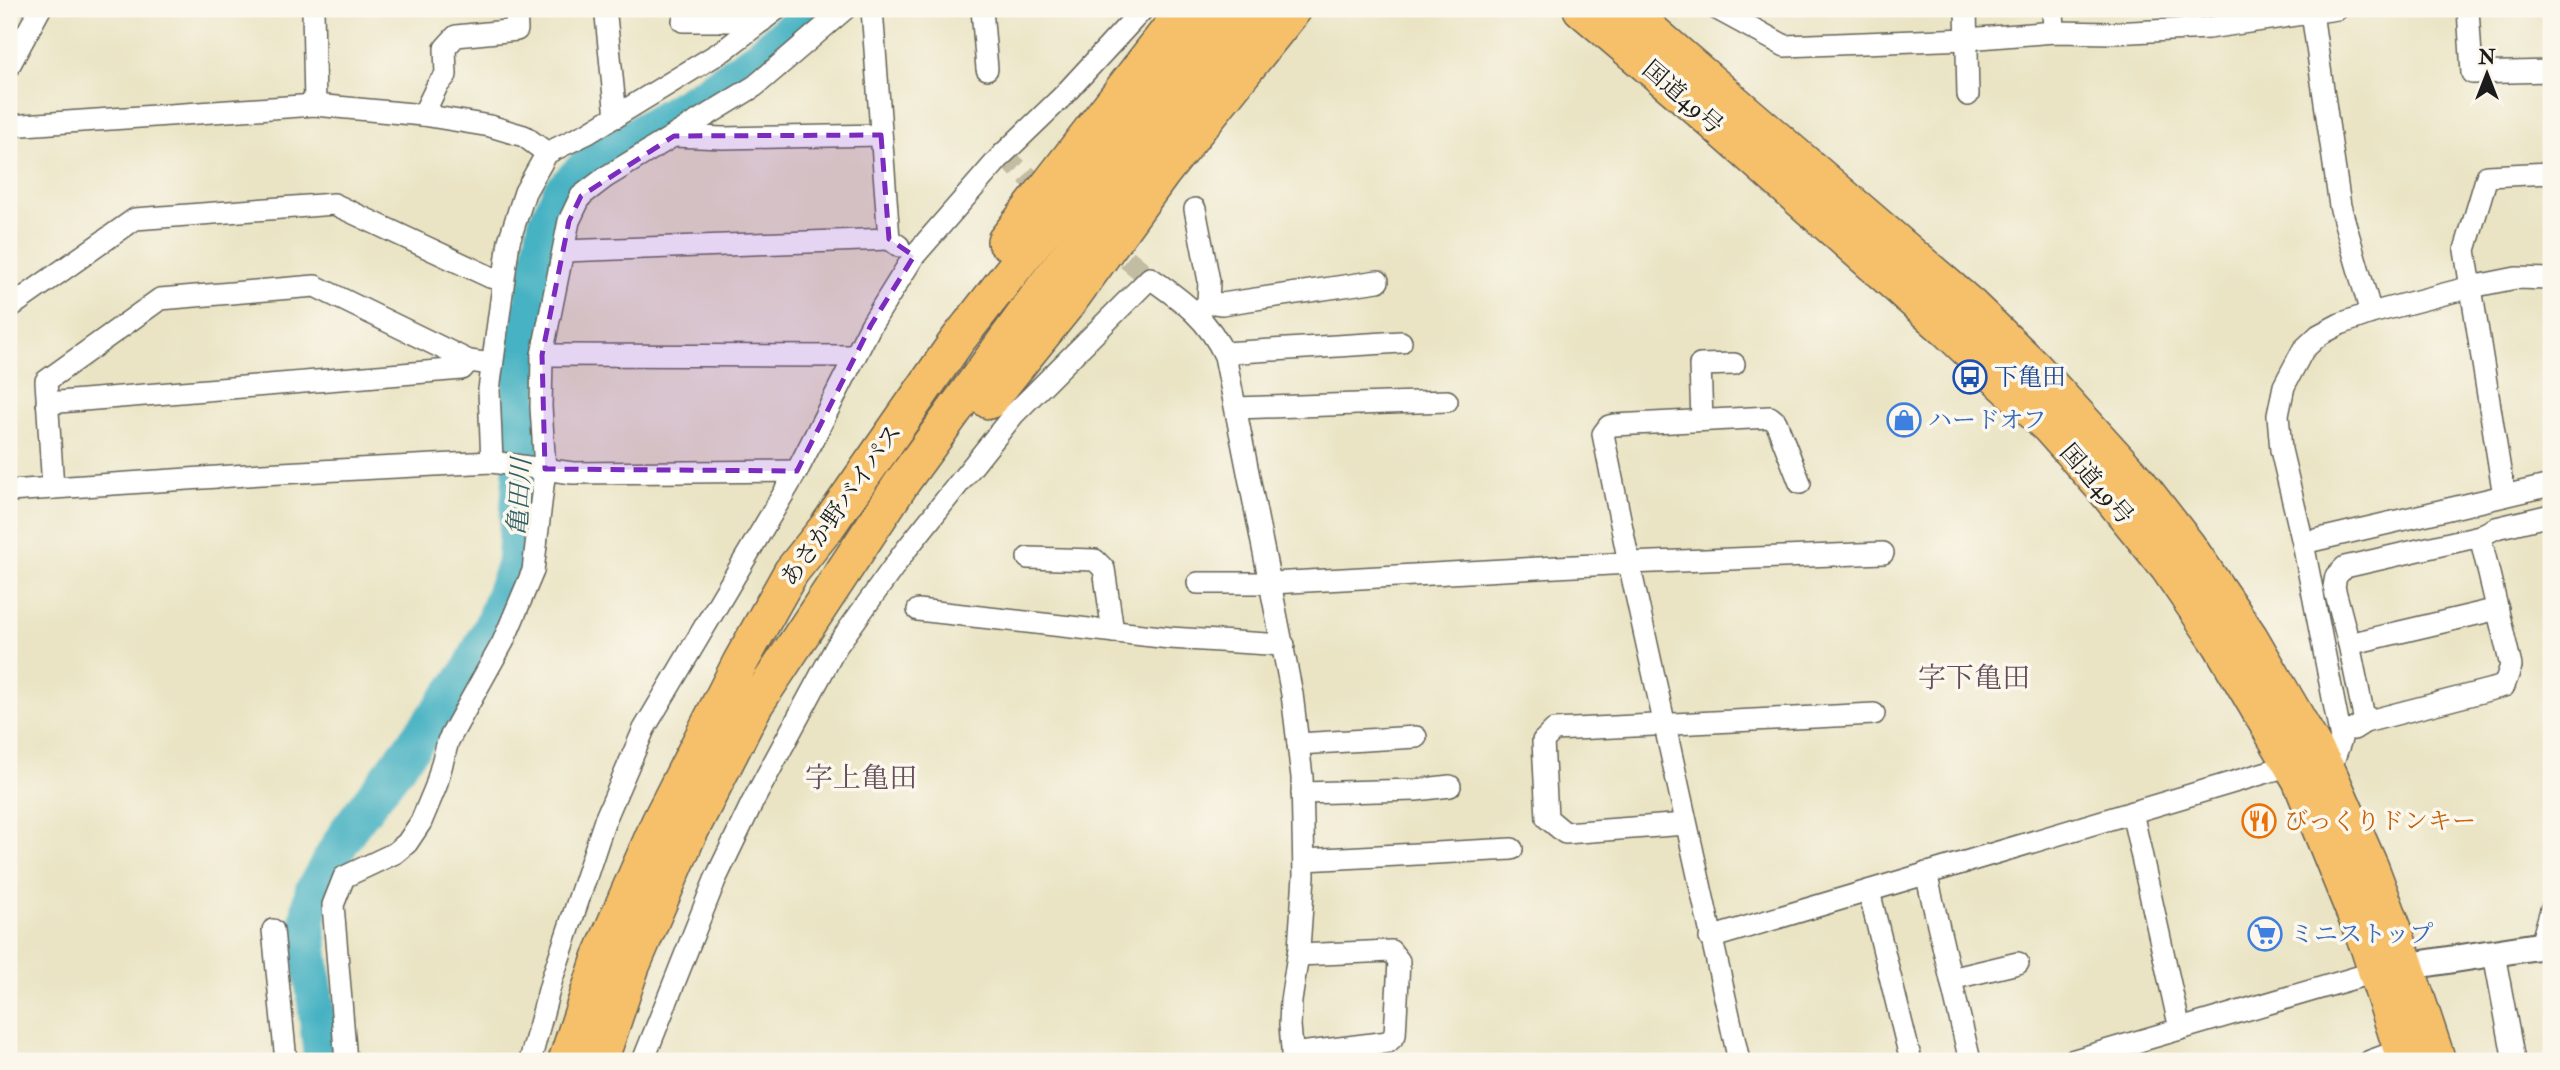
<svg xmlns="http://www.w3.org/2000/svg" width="2560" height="1070" viewBox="0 0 2560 1070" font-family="'IM FELL Double Pica','Noto Serif JP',serif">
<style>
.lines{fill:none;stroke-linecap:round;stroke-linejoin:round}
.river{stroke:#46b2c3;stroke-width:37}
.minor-tunnel{stroke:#c1bca2;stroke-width:21;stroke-dasharray:21 10;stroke-linecap:butt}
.minor-casing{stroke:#646257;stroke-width:24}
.tertiary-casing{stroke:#646257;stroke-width:30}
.trunk-casing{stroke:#646257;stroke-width:38}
.minor{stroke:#fff;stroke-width:21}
.tertiary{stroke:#fff;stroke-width:26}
.trunk{stroke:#f6c06b;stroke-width:35}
.marked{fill:#7b2cbf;fill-opacity:0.2;stroke:#7b2cbf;stroke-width:5;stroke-dasharray:14 9;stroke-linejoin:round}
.labels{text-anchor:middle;stroke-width:7;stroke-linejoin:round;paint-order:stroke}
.street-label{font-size:24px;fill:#1c1c1c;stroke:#fbf7ec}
.transit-label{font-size:24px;fill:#164399;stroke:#fbf7ec;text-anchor:start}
.shop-label{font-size:24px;fill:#366cbe;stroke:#fbf7ec;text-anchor:start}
.food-label{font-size:24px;fill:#c56008;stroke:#fbf7ec;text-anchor:start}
.water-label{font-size:26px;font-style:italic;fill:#2f6067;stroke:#fbf7ec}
.quarter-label{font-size:28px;fill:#654e5b;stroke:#fbf7ec}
</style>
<rect width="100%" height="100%" fill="#fbf7ec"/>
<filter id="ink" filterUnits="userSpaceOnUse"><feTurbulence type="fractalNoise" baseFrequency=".0143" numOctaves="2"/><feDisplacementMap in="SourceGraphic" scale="14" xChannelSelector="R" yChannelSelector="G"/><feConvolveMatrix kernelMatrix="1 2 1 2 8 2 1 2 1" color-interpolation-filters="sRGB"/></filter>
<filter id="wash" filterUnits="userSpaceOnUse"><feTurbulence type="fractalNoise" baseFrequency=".00686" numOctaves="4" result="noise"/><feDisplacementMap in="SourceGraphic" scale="28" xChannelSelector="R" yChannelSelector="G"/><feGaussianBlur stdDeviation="1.57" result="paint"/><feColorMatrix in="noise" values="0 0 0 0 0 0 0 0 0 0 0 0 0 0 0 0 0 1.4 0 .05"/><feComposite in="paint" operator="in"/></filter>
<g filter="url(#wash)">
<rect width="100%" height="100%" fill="#eae4c4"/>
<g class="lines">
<!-- river -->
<polyline class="river" points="322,1061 307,925 313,891 348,830 469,672 491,628 515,565 522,457 520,419 521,366 546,224 561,192 590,162 705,94 757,58 815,9"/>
</g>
</g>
<g filter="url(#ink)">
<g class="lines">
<!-- minor-tunnel -->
<g class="minor-tunnel">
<polyline points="1002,155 1051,196"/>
<polyline points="1103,239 1150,278"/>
</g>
<defs>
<g id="minor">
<polyline points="313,9 315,105"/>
<polyline points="872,9 889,239 899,246"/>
<polyline points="982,9 987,69"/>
<polyline points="1717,9 1785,46 1967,39 2054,32 2113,33 2208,28 2337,9"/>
<polyline points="1966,9 1968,95"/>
<polyline points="2053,9 2054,32"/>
<polyline points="2468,9 2472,73 2551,71"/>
<polyline points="2312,13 2340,206 2371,313"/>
<polyline points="606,16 616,117"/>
<polyline points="683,21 762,21"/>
<polyline points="9,66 40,9"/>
<polyline points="423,115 437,86 446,75 445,48 456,36 517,30 516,9"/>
<polyline points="9,126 315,105 423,115 490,126 524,136 547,153"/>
<polyline points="674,136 723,138 881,135"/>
<polyline points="1195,209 1209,281 1208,302 1201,310"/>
<polyline points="564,251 889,239"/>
<polyline points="1208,302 1222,304 1378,281"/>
<polyline points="9,308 135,219 334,204 490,277 503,280"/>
<polyline points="1224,353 1401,342"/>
<polyline points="542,355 855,356"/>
<polyline points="47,403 462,369 469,361"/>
<polyline points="1236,408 1447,401"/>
<polyline points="1702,420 1700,365 1734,364"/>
<polyline points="492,462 489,390 509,241 525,192 547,153 588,133 724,50 777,9"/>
<polyline points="53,488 46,381 160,299 315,286 469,361 492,364"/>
<polyline points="9,491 262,474 492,462 573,473 797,471"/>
<polyline points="2504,496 2465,250 2487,176 2551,173"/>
<polyline points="2303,543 2551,485"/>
<polyline points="1028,558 1095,560 1104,569 1113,632"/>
<polyline points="1198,583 1272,583 1629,563 1883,553"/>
<polyline points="918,610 1170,638 1284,645"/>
<polyline points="2349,644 2498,609"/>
<polyline points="2365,722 2349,644 2334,587 2336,576 2345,567 2480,536 2496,528 2551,515"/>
<polyline points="2354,729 2365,722 2504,686 2511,666 2480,536"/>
<polyline points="1298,744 1416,737"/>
<polyline points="2329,773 2341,739 2303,543 2281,450 2278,415 2284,386 2303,350 2319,335 2340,324 2371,313 2471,287 2516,278 2551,279"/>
<polyline points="1302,793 1416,790 1450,786"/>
<polyline points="2132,812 2180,1029"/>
<polyline points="1686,824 1565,833 1547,818 1543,741 1554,730 1874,714"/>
<polyline points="1304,860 1512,849"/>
<polyline points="1926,873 1970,1061"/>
<polyline points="1869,891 1911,1061"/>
<polyline points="273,930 286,1061"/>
<polyline points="1710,938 2291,765"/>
<polyline points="2541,945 2551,910"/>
<polyline points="2494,954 2514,1061"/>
<polyline points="1951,979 2018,963"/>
<polyline points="1292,1054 1388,1042 1395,1035 1399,961 1391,951 1298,955"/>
<polyline points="346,1061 333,905 344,877 395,853 407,843 421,822 436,786 448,741 503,642 533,571 545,469 541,407 542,355 569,221 581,196 606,177 755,86 845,9"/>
<polyline points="530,1061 552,979 605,820 644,729 797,471 871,325 914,256 1002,155 1062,97 1143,9"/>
<path d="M 643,1061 L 715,880 L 752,803 L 836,647 L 905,551 L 1014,414 L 1150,278 C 1182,300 1209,320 1225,356 L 1292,694 L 1302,777 L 1304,876 L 1299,948 L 1291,1001 L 1290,1025 L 1293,1061"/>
<polyline points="1739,1061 1629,563 1603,434 1609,426 1614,425 1770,417 1776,422 1800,483"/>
<polyline points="2071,1061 2375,972"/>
<polyline points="2370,1061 2403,1049"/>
</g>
<polyline id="tertiary" points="2390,969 2551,944"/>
<g id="trunk">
<polyline points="1581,9 1689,101 1948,331 2049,427 2104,489 2168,568 2220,644 2300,780 2368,947 2405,1061"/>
<polyline points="1626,9 1971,306 2034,367 2139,483 2188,546 2250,637 2329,773 2371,868 2394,929 2438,1061"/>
<polyline points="1005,241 1185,9"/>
<polyline points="989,401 1068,303 1164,171 1294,9"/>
<polyline points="566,1061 600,958 659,822 740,663 791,572 827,527 957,341 1217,9"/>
<polyline points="600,1061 632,966 687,838 755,705 903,481 1040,293 1253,9"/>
</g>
</defs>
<!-- minor casing -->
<use href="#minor" class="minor-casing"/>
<!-- tertiary casing -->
<use href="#tertiary" class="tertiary-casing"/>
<!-- trunk casing -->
<use href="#trunk" class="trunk-casing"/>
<!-- minor -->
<use href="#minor" class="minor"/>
<!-- tertiary -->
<use href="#tertiary" class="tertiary"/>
<!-- trunk -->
<use href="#trunk" class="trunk"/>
</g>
</g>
<!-- marked area -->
<path class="marked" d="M 881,135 L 889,239 L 914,256 L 871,325 L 797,471 L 545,469 L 542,355 L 569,221 L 581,196 L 674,136 Z"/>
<!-- icons -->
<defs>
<symbol id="bus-ring" viewBox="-11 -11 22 22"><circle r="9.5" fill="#fbf7ec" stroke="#1a4fb4" stroke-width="1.5"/><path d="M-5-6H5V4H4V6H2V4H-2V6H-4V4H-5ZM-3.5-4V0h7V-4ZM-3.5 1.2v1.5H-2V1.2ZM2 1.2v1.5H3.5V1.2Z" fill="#1a4fb4"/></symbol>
<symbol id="shop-ring" viewBox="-11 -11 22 22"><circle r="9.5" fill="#fbf7ec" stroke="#3f7fe0" stroke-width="1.5"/><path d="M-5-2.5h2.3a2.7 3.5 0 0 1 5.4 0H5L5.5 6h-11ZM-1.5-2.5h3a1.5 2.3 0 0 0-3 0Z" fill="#3f7fe0"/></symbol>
<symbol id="restaurant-ring" viewBox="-11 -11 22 22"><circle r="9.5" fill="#fbf7ec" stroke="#e8710a" stroke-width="1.5"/><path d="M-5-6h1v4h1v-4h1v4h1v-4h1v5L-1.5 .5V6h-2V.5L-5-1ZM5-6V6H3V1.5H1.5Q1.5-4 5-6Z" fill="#e8710a"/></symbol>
<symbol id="supermarket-ring" viewBox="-11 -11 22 22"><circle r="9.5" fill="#fbf7ec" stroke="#3f7fe0" stroke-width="1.5"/><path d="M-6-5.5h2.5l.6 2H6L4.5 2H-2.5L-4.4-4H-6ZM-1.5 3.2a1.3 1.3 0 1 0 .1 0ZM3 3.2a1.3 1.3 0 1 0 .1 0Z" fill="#3f7fe0"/></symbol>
</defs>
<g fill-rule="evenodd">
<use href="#bus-ring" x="1951" y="358" width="38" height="38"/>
<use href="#shop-ring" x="1885" y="401" width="38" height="38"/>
<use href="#restaurant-ring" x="2240" y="802" width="38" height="38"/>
<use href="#supermarket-ring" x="2246" y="915" width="38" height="38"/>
</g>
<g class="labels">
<!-- street labels -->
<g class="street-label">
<text transform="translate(1683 97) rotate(41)" y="8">国道49号</text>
<text transform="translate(2097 484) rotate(49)" y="8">国道49号</text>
<text transform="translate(841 505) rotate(-55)" y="8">あさか野バイパス</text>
</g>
<!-- transit labels -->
<g class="transit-label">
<text x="1994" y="385">下亀田</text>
</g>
<!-- shop labels -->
<g class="shop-label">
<text x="1928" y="428">ハードオフ</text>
<text x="2290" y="942">ミニストップ</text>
</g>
<!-- food labels -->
<g class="food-label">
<text x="2284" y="829">びっくりドンキー</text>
</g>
<!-- water labels -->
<g class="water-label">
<text transform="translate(519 497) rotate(-87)" y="9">亀田川</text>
</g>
<!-- quarter labels -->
<g class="quarter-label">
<text x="1974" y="687">字下亀田</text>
<text x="861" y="787">字上亀田</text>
</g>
</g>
<!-- margin -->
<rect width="2560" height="1070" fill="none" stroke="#fbf7ec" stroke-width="35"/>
<!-- north arrow -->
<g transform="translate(2487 74)" stroke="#fbf7ec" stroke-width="5" paint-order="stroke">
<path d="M0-5L12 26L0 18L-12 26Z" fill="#1c1c1c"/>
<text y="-10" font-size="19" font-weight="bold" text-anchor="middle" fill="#1c1c1c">N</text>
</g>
</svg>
